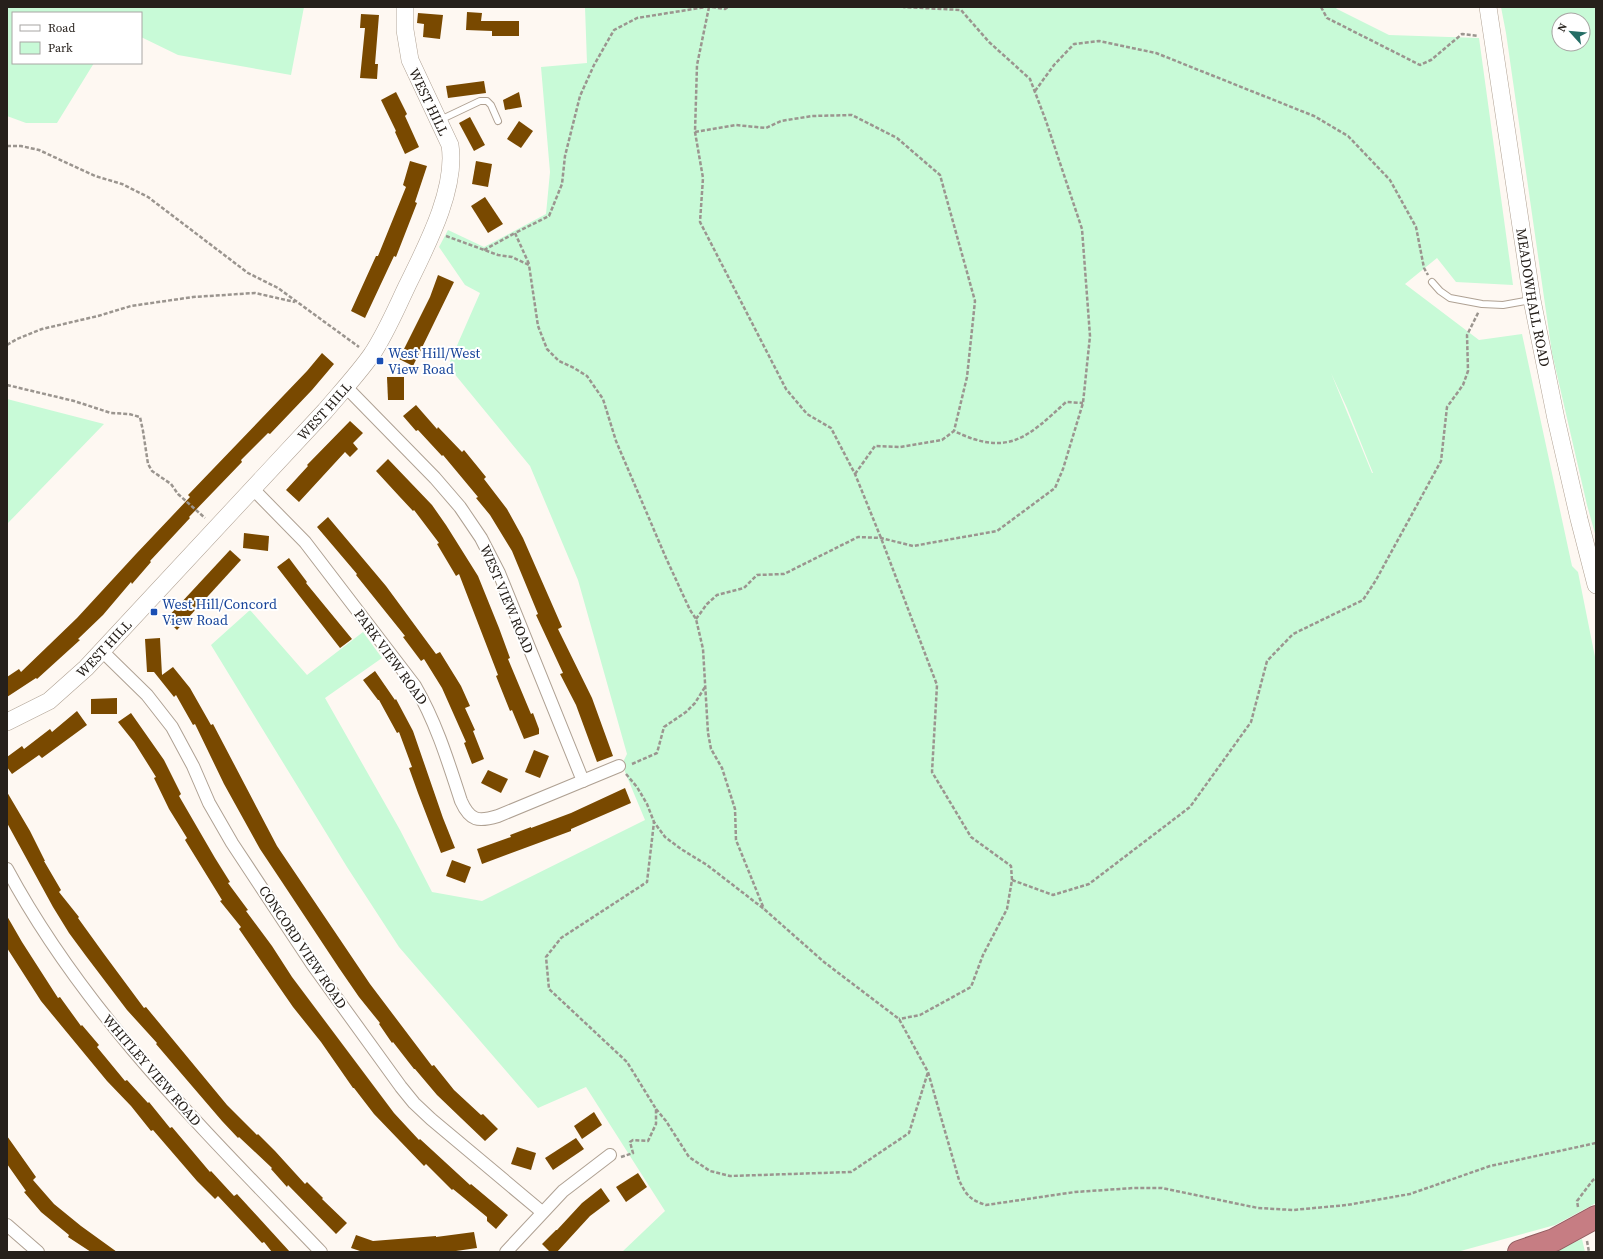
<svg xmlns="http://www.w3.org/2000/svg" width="1603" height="1259" viewBox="0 0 1603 1259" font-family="'Source Serif 4',serif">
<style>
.green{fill:#c8fad7;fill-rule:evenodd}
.building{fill:#794900}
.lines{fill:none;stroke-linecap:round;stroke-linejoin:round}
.lane-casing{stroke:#afa193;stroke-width:8}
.street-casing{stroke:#afa193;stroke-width:14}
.secondary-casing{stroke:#afa193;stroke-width:18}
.highway-casing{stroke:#8e5c5f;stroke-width:24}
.path{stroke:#9b958f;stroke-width:2.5;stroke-dasharray:4 2;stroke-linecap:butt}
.lane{stroke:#fff;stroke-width:6}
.street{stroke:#fff;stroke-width:12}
.secondary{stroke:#fff;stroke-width:17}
.highway{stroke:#c67d83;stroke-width:22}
.transit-dot{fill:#1a4fb4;stroke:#fff;stroke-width:1.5}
.labels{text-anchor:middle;stroke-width:4;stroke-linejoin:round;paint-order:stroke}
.street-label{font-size:14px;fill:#26201b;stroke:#fff}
.transit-label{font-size:14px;fill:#164399;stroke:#fff;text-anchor:start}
</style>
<rect width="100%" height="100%" fill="#fef8f2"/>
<!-- green -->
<g class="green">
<polygon points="7,7 304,7 291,75 178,55 141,37 141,13 13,13 13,63 94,63 57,123 26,123 7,116"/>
<path d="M 585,7 L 1335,7 L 1337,9 L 1389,35 L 1479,38 L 1513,285 L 1456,282 L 1437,258 L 1405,284 L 1479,340 L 1522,334 L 1572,566 L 1578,572 L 1596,662 L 1596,1203 L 1555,1225 L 1457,1252 L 622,1252 L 665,1211 L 586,1087 L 538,1108 L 399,947 L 347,867 L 211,645 L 250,610 L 307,675 L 363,632 L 382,658 L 325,698 L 400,830 L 432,892 L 482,901 L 645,820 L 625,772 L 624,760 L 627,754 L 578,580 L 530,466 L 448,366 L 480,293 L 465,285 L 439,247 L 448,230 L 484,247 L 546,214 L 550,172 L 541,67 L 587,63 ZM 1331,373 L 1347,408 L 1373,473 L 1372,473 Z"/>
<path d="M 1501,7 L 1596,7 L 1596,537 L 1587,505 L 1552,353 L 1506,33 ZM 1559,20 L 1583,20 L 1583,44 L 1559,44 Z"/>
<polygon points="7,399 104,424 7,524"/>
<polygon points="1582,1239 1585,1252 1552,1252"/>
</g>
<!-- building -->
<g class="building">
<polygon points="467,12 482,13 481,21 519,21 519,36 492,36 492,31 466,30"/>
<polygon points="418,13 443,15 440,39 423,37 424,24 417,23"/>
<polygon points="361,14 379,15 375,64 378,64 377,79 360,78 365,28 360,28"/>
<polygon points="484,81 486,93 448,98 446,86"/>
<polygon points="396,92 407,114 405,116 419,147 405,154 395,132 396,131 381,100"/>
<polygon points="519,92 522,107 505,110 503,100"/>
<polygon points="470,117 485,145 474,151 459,123"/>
<polygon points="519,121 533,131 521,148 507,139"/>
<polygon points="410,161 427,166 415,202 417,203 396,257 394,256 365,318 351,311 376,256 378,256 406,187 403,185"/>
<polygon points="476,161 492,164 488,187 472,184"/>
<polygon points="485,197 503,224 488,233 471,206"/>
<polygon points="438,275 454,282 413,366 399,359 430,297"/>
<polygon points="322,353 334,364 312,390 270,434 268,433 241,460 242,462 189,517 190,518 150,561 151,562 132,584 131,582 103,615 78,639 80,640 37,679 36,678 7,697 7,677 19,669 21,672 77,618 136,554 190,497 188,495 307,371"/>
<polygon points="387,377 404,377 404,400 388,400"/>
<polygon points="416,405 437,429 438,427 462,452 464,450 486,477 484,479 507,509 523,538 562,627 558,629 592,698 613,756 597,762 576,705 560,674 563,673 536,615 538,614 512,551 490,515 476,498 478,497 443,455 442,456 418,430 416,431 403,416"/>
<polygon points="350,421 363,433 353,443 358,449 350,457 345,452 299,502 286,490 308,466 307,465"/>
<polygon points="388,459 432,505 446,525 478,576 499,628 510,658 508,659 531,714 533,713 539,729 539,734 524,739 512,710 510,711 496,676 498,675 459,574 456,576 437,544 439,543 414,510 413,511 399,496 376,471"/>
<polygon points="328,517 386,586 436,654 440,652 461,686 470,706 465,708 475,730 473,731 484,759 472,764 464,743 466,742 442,688 424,659 421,661 403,637 405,636 356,575 357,574 317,527"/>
<polygon points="244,533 269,536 268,551 243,548"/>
<polygon points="230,550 241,560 177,630 166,619"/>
<polygon points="289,558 307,582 306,583 352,639 340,648 277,567"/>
<polygon points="160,638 162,675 173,667 190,688 211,725 213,724 277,846 370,984 432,1066 434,1065 454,1090 481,1115 483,1114 498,1129 485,1141 437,1095 415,1069 414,1069 393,1042 392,1043 379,1024 380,1023 359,997 339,968 282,882 260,849 224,784 195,724 193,725 176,695 174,697 154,672 147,672 145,639"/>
<polygon points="375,671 395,700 396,699 413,731 443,818 455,848 441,853 418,793 409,768 412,767 399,732 397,733 379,700 378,700 363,680"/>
<polygon points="117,698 117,714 91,714 91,699"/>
<polygon points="77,711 87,725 42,758 39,755 12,774 7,767 7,757 22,746 24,749 50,729 52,732"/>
<polygon points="131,713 164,760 181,794 179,796 215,858 230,882 228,883 248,910 246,911 272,946 292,977 394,1113 419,1140 420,1139 470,1185 471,1184 508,1215 496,1229 487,1221 487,1217 453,1189 452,1190 426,1164 424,1166 374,1114 354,1088 353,1088 321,1042 293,1007 239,929 241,927 220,901 222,900 185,840 187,838 169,809 154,778 156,777 134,742 118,722"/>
<polygon points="534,750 549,756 540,778 525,772"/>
<polygon points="488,770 508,779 501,793 481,783"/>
<polygon points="625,788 631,803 571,829 571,831 482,864 477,849 511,837 510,835 531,827 531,828 571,813"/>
<polygon points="7,792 30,831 45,861 44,861 61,890 59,892 79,917 78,918 104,954 144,1008 146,1007 227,1105 257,1135 258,1134 275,1151 305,1184 307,1182 323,1198 322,1199 347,1223 336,1234 288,1185 287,1187 271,1169 272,1168 239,1137 238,1138 222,1121 156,1044 157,1043 127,1010 86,956 69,933 53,907 7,823"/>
<polygon points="452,860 471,867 465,883 446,876"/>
<polygon points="7,916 22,942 58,998 60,997 81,1026 82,1025 99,1045 97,1047 125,1081 127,1080 148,1103 149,1102 170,1128 172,1127 210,1172 211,1171 234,1196 237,1194 290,1252 272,1252 264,1242 262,1243 218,1196 215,1199 197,1181 153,1130 151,1131 131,1106 107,1081 41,1001 7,948"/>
<polygon points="594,1112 602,1125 582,1139 574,1126"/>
<polygon points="7,1136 36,1177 33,1180 54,1204 81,1226 117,1252 91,1252 68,1237 69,1235 41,1212 24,1192 26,1191 7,1164"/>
<polygon points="576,1138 584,1149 553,1170 545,1158"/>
<polygon points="517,1147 536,1153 531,1170 511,1164"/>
<polygon points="638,1173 647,1187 626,1202 616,1187"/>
<polygon points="601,1188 610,1201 590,1216 557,1252 550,1252 542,1244 556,1230 557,1230 582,1203"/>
<polygon points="474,1232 477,1248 456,1251 363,1252 351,1248 356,1235 373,1241 436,1236 436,1237"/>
</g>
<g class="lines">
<defs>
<g id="lane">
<polyline points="440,120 480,101 487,101 491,105 498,121"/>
<polyline points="1432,282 1440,291 1450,298 1482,304 1503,305 1531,300"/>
</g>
<g id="street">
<polyline points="346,387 435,478 460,507 481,538 499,573 583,781"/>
<path d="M 252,488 L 305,542 L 415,686 C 436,722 448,761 461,801 C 470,821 478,822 498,816 L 619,766"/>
<polyline points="102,651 147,695 172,727 193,766 209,803 232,843 312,964 401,1087 414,1103 431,1119 542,1212"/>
<path d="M 7,869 C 86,1016 207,1133 321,1252"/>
<polyline points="7,1225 38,1252"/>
<polyline points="506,1252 563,1191 610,1155"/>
</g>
<g id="secondary">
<path id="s1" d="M 1488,7 L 1532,300 L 1556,419 L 1579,519 L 1596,585"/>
<path id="s2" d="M 7,722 L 49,701 L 86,668 L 325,411 C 341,392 358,374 372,354 C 386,333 396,309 407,286 C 426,247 457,189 450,145 L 410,60 L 405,30 L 405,7"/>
</g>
<polyline id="highway" points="1519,1252 1554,1240 1596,1217"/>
</defs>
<!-- lane casing -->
<use href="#lane" class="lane-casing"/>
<!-- street casing -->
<use href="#street" class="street-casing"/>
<!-- secondary casing -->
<use href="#secondary" class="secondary-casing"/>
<!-- highway casing -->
<use href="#highway" class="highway-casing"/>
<!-- path -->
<g class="path">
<polyline points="709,7 697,65 695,132 703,178 700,222 786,389 807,414 831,428 855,474 881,538 937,685 932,772 971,837 1011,866 1012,880 1007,909 983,955 971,987 920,1015 899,1019"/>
<polyline points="712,7 725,9 728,7"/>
<polyline points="1321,7 1327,18 1420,65 1431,60 1462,34 1478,36"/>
<polyline points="1035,91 1054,65 1074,44 1099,41 1156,53 1314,116 1348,136 1390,180 1416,227 1424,268 1428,275"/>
<polyline points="695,132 736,125 766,128 781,121 812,116 852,115 897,138 940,175 975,301 967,377 954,431"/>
<polyline points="7,146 21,146 39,150 95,176 122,184 148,197 248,273 278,288 359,347"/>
<polyline points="446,236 498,255 512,257 529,265 538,326 547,349 559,361 574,368 587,376 603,399 616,441 666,558 690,610 696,619 703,649 708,733 711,749 722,768 735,809 736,840 764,909"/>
<polyline points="484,250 515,233"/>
<polyline points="529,264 515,233 549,216 562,184 565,156 580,96 594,65 614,30 637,18 706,7"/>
<polyline points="7,345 17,339 42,329 98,316 131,306 193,297 255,293 295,302"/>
<polyline points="7,385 74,401 111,413 129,414 140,417 143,431 148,464 152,471 171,484 178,494 205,518"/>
<path d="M 855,474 L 875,446 L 900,447 L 942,440 L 954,431 C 1008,457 1027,438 1066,402 L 1083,403"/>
<polyline points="696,619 707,604 717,595 744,588 757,575 784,574 858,537 881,538 913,546 997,531 1055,488 1063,469 1083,403 1090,336 1082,229 1046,121 1030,79 989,42 961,10 903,7"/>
<polyline points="632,764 657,753 664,727 686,712 695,703 705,687"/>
<path d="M 626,774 L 637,787 L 647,804 L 654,822 L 665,837 L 681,849 L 707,865 L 764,909 L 824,962 L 899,1019 L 928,1072 L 959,1180 C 966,1195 970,1200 986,1205 L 1075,1192 L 1134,1188 L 1162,1188 L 1258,1208 L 1293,1210 L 1347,1205 L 1410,1194 L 1490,1166 L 1596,1143"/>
<polyline points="1012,880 1053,895 1089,884 1190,807 1251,722 1267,661 1293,634 1363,600 1376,580 1441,461 1447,407 1463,385 1468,371 1467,335 1479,311"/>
<polyline points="656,1109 666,1121 689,1157 710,1171 730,1176 851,1172 909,1133 928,1072"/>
<polyline points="621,1157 633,1153 630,1142 633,1140 648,1141 656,1124 656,1109 627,1062 549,989 546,957 561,938 647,882 654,822"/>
<polyline points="1578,1207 1577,1201 1593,1180 1596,1178"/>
<polyline points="1587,1241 1589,1252"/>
</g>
<!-- lane -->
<use href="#lane" class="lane"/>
<!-- street -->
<use href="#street" class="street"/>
<!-- secondary -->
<use href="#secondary" class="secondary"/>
<!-- highway -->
<use href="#highway" class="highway"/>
</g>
<!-- markers -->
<g class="transit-dot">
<rect x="376" y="357" width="8" height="8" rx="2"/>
<rect x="150" y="608" width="8" height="8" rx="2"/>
</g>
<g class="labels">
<!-- street labels -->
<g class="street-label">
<text transform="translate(429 102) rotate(64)" y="5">WEST HILL</text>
<text dy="5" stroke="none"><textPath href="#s1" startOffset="294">MEADOWHALL ROAD</textPath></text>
<text dy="5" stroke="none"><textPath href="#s2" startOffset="447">WEST HILL</textPath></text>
<text transform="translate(507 599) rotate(67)" y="5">WEST VIEW ROAD</text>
<text dy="5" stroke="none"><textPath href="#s2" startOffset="123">WEST HILL</textPath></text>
<text transform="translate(391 657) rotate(54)" y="5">PARK VIEW ROAD</text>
<text transform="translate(303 947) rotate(56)" y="5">CONCORD VIEW ROAD</text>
<text transform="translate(152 1070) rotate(49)" y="5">WHITLEY VIEW ROAD</text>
</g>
<!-- transit labels -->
<g class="transit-label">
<text x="388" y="358">West Hill/West<tspan x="388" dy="16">View Road</tspan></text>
<text x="162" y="609">West Hill/Concord<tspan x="162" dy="16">View Road</tspan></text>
</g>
</g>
<!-- border -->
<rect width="1603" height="1259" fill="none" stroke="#26201b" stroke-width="16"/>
<!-- legend -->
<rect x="12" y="12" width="130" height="52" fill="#ffffff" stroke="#a8a6a4"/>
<rect x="20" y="25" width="20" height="6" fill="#ffffff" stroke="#a8a6a4"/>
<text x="48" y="32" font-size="12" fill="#26201b">Road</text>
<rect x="20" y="42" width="20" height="12" fill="#c8fad7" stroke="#a8a6a4"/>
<text x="48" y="52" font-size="12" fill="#26201b">Park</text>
<!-- north arrow -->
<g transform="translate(1571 32) rotate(297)"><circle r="19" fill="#ffffff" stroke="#a8a6a4"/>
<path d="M0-3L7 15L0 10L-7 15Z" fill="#246d65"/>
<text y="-6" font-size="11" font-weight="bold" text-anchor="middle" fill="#26201b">N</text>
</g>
</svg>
